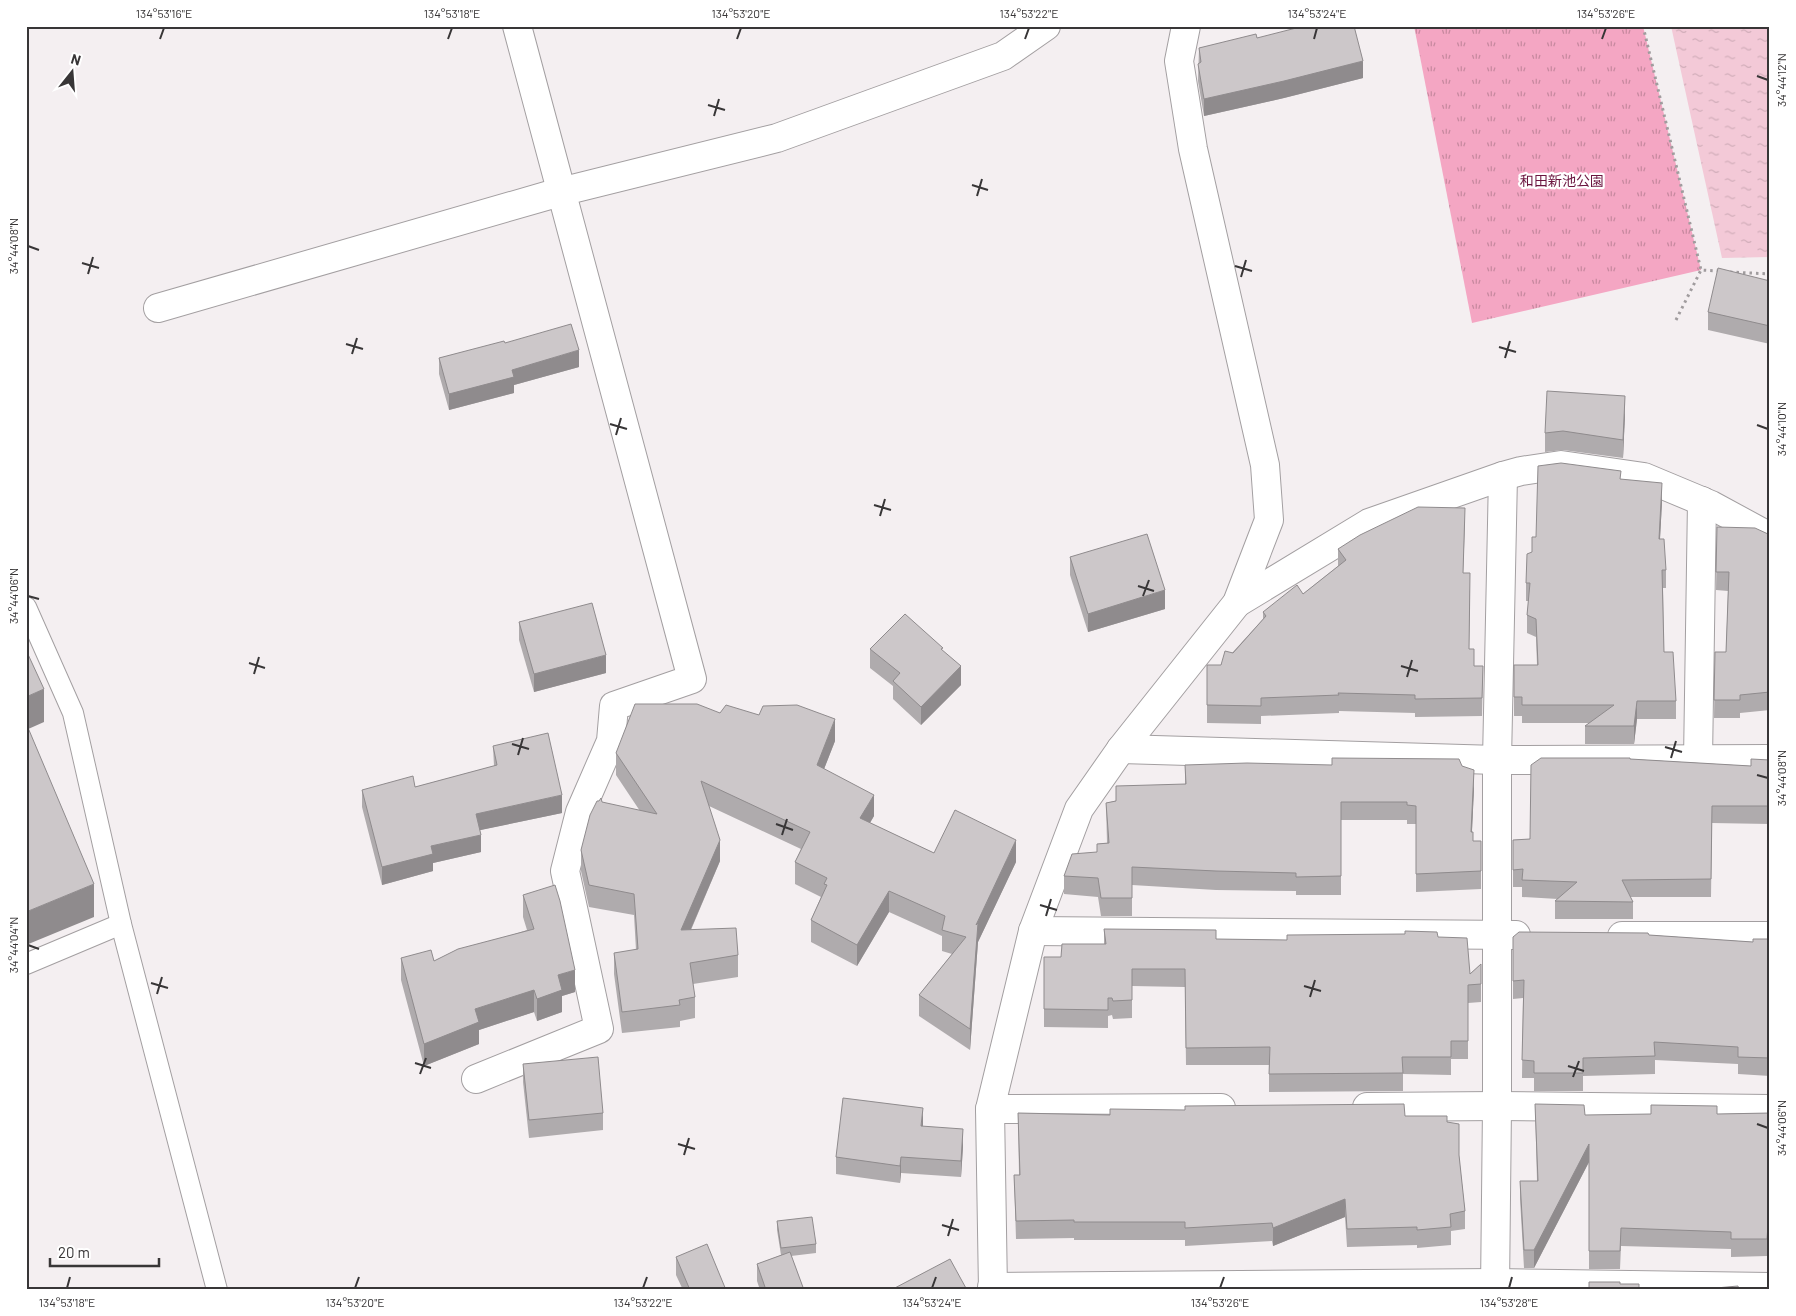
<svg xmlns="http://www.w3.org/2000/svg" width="1796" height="1316" viewBox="0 0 1796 1316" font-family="Barlow,'Noto Sans JP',sans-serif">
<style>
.park{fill:url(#park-tufts)}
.water{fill:url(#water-ripples)}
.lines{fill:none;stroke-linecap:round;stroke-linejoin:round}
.lane-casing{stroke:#a39fa1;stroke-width:22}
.street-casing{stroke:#a39fa1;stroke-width:30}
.path{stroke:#a09c9e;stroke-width:3;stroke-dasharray:2.5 4;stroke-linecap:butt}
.lane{stroke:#fff;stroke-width:20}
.street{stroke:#fff;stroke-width:28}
.wall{fill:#afabad}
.shaded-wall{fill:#8f8b8d}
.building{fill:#ccc7c9;stroke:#8f8b8d}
.ticks{fill:none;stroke:#383637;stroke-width:2}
.labels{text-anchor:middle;stroke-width:4.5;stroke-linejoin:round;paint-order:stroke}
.park-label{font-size:14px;fill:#6b1540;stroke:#fff}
.neatline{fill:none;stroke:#383637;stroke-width:2}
.ticks-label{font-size:12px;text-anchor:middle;fill:#383637}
</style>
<defs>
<pattern id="park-tufts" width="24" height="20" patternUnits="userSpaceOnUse" patternTransform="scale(1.25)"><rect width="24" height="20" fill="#f4a6c3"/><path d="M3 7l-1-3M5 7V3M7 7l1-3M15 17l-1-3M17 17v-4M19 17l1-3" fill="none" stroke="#c7889f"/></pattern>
<pattern id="water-ripples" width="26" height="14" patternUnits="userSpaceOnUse" patternTransform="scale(1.25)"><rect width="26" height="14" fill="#f3c9d7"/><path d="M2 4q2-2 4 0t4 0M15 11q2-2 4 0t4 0" fill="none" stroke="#d1adb9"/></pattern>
</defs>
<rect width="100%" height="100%" fill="#f4eff1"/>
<!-- park -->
<polygon class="park" points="1414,26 1643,26 1701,270 1472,323"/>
<!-- water -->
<polygon class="water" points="1671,26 1770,26 1770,257 1722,258"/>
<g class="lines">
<defs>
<g id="lane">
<polyline points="26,607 73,713 121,924 217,1290"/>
<polyline points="26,964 121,924"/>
</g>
<g id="street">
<polyline points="158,308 560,192 777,138 1003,56 1046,26"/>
<polyline points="1237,603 1369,523 1503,476 1521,471 1561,465 1644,477 1711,505 1770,537"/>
<polyline points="1121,749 1497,760 1770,759"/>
<polyline points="1698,760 1702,501"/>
<polyline points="1033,931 1516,935"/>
<polyline points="1622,936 1770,936"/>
<polyline points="476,1079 599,1029 565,871 580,812 611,741 614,706 692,679 517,26"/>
<polyline points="1367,1107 1497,1106 1770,1109"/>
<polyline points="990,1109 1221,1108"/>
<polyline points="992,1287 1495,1283 1770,1287"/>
<polyline points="993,1290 990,1109 1033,931 1079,809 1121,749 1237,603 1269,520 1265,465 1193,149 1179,61 1186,26"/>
<polyline points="1495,1290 1497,1106 1497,760 1503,476"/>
</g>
</defs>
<!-- lane casing -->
<use href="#lane" class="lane-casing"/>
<!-- street casing -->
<use href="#street" class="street-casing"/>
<!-- path -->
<g class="path">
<polyline points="1643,26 1701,270 1719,271"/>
<polyline points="1730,272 1770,274"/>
<polyline points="1676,320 1701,270"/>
</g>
<!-- lane -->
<use href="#lane" class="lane"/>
<!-- street -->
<use href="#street" class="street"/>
</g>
<!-- wall -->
<g class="wall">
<polygon points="1257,38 1363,78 1284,98 1204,116 1198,81 1199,48"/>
<polygon points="1770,281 1770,344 1708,330 1708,312"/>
<polygon points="505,343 579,367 514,385 514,393 449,410 439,374 439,358"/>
<polygon points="1625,414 1623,458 1563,450 1545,452 1545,433"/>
<polygon points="1621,479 1662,502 1660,539 1666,570 1666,588 1663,588 1664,652 1676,701 1676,719 1637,719 1634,744 1585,744 1585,726 1589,723 1522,723 1522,716 1514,716 1514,665 1537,665 1536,637 1527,633 1527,615 1529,601 1526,601 1526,583 1536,537"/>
<polygon points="1465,525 1463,573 1470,591 1469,649 1474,666 1483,666 1482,716 1415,717 1415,713 1339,711 1339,713 1261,716 1261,724 1207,723 1207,705 1221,665 1263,619 1263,612 1303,594 1338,566 1338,549"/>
<polygon points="1717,527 1770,544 1770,710 1740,713 1740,718 1714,718 1715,652 1726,652 1728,591 1716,590"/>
<polygon points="1070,557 1165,609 1088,632 1070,575"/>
<polygon points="519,622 606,673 534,692 519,640"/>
<polygon points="870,649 943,651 961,685 921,725 893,699 893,686 870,668"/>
<polygon points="720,713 835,741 824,769 874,816 870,823 934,853 1016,862 978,942 970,1050 919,1016 919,995 952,954 942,951 942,936 889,912 857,966 811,942 811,920 821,897 795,884 795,862 801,849 709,806 720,861 691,930 738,955 738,977 693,984 695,997 695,1018 680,1021 680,1027 622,1033 614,974 614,953 636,950 634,915 589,907 581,871 581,850 640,811 616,775 616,753"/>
<polygon points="493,746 562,813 480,830 481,852 433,863 433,871 382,885 362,807 362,790 415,787 494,766"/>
<polygon points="1332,758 1462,766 1474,788 1472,832 1473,841 1481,841 1481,889 1416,892 1416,824 1407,824 1407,820 1341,820 1341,895 1296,895 1296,891 1216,890 1132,885 1132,916 1101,916 1098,897 1064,894 1064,876 1097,852 1097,844 1107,843 1106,803 1185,784 1185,765 1332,765"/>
<polygon points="1630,759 1751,766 1770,760 1770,824 1712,823 1711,897 1630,897 1633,902 1633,919 1555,919 1555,901 1558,899 1522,897 1522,887 1513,887 1513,840 1530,839"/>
<polygon points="523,895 575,992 562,996 562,1012 537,1021 534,1012 479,1030 479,1044 424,1066 401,980 401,958 434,961 527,930 523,917"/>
<polygon points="1104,929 1216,939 1287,940 1438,937 1470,974 1481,964 1481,1002 1468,1003 1468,1059 1451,1059 1451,1075 1403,1074 1403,1091 1269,1092 1269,1065 1186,1065 1185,987 1132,986 1132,1018 1113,1019 1112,1015 1108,1016 1108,1028 1044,1027 1044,957 1061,957 1104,944"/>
<polygon points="1649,935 1753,942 1770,939 1770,1076 1738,1074 1738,1064 1655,1060 1655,1074 1583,1076 1583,1091 1534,1091 1534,1078 1522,1078 1523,998 1513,999 1513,937"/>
<polygon points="523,1064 603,1113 603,1130 529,1138 523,1082"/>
<polygon points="1535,1104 1585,1115 1717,1114 1770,1113 1770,1243 1768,1243 1767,1256 1731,1257 1731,1249 1621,1246 1620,1269 1589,1269 1589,1162 1534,1268 1524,1268 1520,1199 1520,1181 1537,1181"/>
<polygon points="1018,1113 1405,1116 1447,1122 1459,1156 1465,1211 1465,1229 1451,1231 1451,1245 1417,1248 1417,1245 1347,1247 1345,1217 1273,1246 1272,1241 1185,1246 1185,1240 1074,1240 1074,1238 1016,1239 1014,1175 1019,1175"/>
<polygon points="923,1127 963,1146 961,1177 901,1173 900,1183 836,1174 836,1157"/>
<polygon points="777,1221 816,1244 816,1253 791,1256 804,1290 760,1290 757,1281 757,1264 781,1255 777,1230"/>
<polygon points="676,1257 726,1290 683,1290 676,1275"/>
</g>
<!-- shaded-wall -->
<g class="shaded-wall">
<polygon points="1363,61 1363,78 1284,98 1204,116 1204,99"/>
<polygon points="579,350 579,367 514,385 514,393 449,410 449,394 512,370"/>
<polygon points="1625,396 1625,414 1623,458 1623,440"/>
<polygon points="1662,483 1662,502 1659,557 1659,539"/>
<polygon points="1165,590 1165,609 1088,632 1088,614"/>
<polygon points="606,655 606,673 534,692 534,674"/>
<polygon points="961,666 961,685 921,725 921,707"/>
<polygon points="44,689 44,722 26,730 26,697"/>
<polygon points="1637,701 1637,719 1634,744 1634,726"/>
<polygon points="835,719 835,741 817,787 817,765"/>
<polygon points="1474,770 1474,788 1471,850 1471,832"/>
<polygon points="562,795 562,813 476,831 476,814"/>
<polygon points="874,795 874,816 860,839 860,818"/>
<polygon points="481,835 481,852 433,863 433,871 382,885 382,867 431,846"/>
<polygon points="720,840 720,861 681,952 681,930"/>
<polygon points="1016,840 1016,862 978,942 970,1050 970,1029 976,925"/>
<polygon points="94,884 94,917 26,945 26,912"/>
<polygon points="889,891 889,912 857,966 857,945"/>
<polygon points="575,970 575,992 562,996 562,1012 537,1021 537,999 558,975"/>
<polygon points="534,990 534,1012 479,1030 479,1044 424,1066 424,1044 475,1009"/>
<polygon points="923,1108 923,1125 921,1143 921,1126"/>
<polygon points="963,1129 963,1146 961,1177 961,1161"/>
<polygon points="1589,1144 1589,1162 1534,1268 1534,1250"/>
<polygon points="901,1157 901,1173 900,1183 900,1166"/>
<polygon points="1345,1199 1345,1217 1273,1246 1273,1228"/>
<polygon points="1768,1225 1768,1243 1767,1256 1767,1239"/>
</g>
<!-- building -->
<g class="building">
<polygon points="1304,26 1354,26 1363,61 1284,81 1204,99 1198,64 1201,62 1199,48 1256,34 1257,38"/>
<polygon points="1718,268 1770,281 1770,326 1708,312"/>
<polygon points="571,324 579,350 512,370 514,377 449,394 439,358 504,341 505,343"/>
<polygon points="1547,391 1625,396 1623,440 1563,431 1545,433"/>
<polygon points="1561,463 1621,471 1620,479 1662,483 1659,539 1664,539 1666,570 1662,570 1664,652 1673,652 1676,701 1637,701 1634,726 1585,726 1614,705 1522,705 1522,697 1514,697 1514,665 1538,665 1536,619 1527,615 1530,583 1526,583 1527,554 1532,552 1532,537 1536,537 1538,466"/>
<polygon points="1418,507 1465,508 1463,573 1470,573 1469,649 1474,649 1474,666 1483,666 1482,698 1415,699 1415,695 1338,693 1339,695 1261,698 1261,706 1207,705 1207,665 1221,665 1225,651 1233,653 1266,616 1263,612 1297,585 1303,594 1346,560 1338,549 1360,535"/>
<polygon points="1717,527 1755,528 1768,534 1768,543 1770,544 1770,692 1740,695 1740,700 1714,700 1715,652 1726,652 1729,572 1716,572"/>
<polygon points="1147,534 1165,590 1088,614 1070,557"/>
<polygon points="592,603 606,655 534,674 519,622"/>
<polygon points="905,614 943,648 941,649 961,666 921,707 893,681 900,673 870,649"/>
<polygon points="26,650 44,689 26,697"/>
<polygon points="635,704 697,704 720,713 726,705 759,715 763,706 797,705 835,719 817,765 874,795 860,818 934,853 955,810 1016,840 976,925 978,923 970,1029 919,995 966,937 942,930 945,916 889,891 857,945 811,920 827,885 824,884 827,878 795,862 810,832 701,781 720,840 681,930 736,928 738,955 690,963 695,997 679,1000 680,1005 622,1012 614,953 638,949 634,894 589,885 581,850 590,815 597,801 599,801 601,798 602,802 657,814 616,753"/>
<polygon points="26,723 94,884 26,912"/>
<polygon points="548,733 562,795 476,814 481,835 431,846 433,854 382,867 362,790 413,776 415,787 497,765 493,746"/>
<polygon points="1332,758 1459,759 1462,766 1474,770 1471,832 1473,832 1473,841 1481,841 1481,871 1416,874 1416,806 1407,805 1407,802 1341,802 1341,876 1296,877 1296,873 1216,871 1132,867 1132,898 1101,898 1098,878 1064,876 1072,854 1097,852 1097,844 1109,843 1106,803 1116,801 1116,786 1186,784 1185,765 1247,763 1332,765"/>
<polygon points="1541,758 1630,758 1630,759 1751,766 1751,759 1770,760 1770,806 1712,806 1711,879 1622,880 1633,902 1555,901 1577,882 1522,880 1523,869 1513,870 1513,840 1530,839 1531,765"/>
<polygon points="555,885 560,901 575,970 558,975 562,990 537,999 534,990 475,1009 479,1022 424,1044 401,958 431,950 434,961 458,949 534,929 523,895"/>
<polygon points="1104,929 1216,930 1216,939 1287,940 1287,935 1405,934 1405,931 1437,932 1438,937 1467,938 1470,974 1481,964 1481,984 1468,985 1468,1041 1451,1041 1451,1057 1402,1057 1403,1073 1269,1074 1270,1047 1186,1048 1185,969 1132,969 1132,1000 1113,1001 1112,998 1108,998 1108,1010 1044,1009 1044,957 1061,957 1062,944 1106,944"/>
<polygon points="1519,932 1648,933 1649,935 1753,942 1753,939 1770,939 1770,1058 1738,1057 1738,1047 1654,1042 1655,1056 1583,1058 1583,1073 1534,1073 1534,1061 1522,1060 1524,980 1513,981 1513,937"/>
<polygon points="598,1057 603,1113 529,1120 523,1064"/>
<polygon points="843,1098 923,1108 921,1126 963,1129 961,1161 901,1157 900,1166 836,1157"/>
<polygon points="1404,1104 1405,1116 1447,1116 1447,1122 1459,1124 1459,1155 1465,1211 1450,1214 1451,1227 1417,1230 1417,1227 1347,1229 1345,1199 1273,1228 1272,1223 1185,1228 1185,1222 1074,1222 1074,1220 1016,1221 1014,1175 1020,1175 1018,1113 1110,1115 1110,1109 1185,1110 1185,1106"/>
<polygon points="1535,1104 1584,1105 1585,1115 1651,1114 1651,1105 1717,1106 1717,1114 1770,1113 1770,1225 1768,1225 1767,1239 1731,1239 1731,1232 1621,1228 1620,1251 1589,1251 1589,1144 1534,1250 1524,1250 1520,1181 1538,1181"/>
<polygon points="812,1217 816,1244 781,1248 777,1221"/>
<polygon points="707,1244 726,1290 690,1290 676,1257"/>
<polygon points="790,1252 804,1290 766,1290 757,1264"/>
<polygon points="950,1259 967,1290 891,1290"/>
<polygon points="1589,1282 1620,1282 1620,1284 1639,1284 1639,1290 1589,1290"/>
<polygon points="1738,1286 1739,1290 1694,1290"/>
<polygon points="1532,1288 1574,1290 1531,1290"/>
</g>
<!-- ticks -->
<path class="ticks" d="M 160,39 L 164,28M 448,39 L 452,28M 737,39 L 741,28M 1025,39 L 1029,28M 1314,39 L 1317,28M 1602,39 L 1606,28M 1757,76 L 1768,80M 708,105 L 725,110M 714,116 L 719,99M 972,185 L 988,190M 977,196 L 982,179M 28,246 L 39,250M 82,263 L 99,268M 1235,266 L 1252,271M 88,274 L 93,257M 1241,277 L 1246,260M 346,344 L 363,349M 1499,347 L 1516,352M 352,354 L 357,338M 1505,358 L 1510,341M 610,424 L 627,429M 1757,425 L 1768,429M 616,435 L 621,418M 874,505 L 891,510M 880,516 L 885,499M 1138,586 L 1154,591M 28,596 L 39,599M 1143,596 L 1149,580M 249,663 L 265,668M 1401,666 L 1418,671M 254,674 L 259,657M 1407,677 L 1412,660M 512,744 L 529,749M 1665,747 L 1682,752M 518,755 L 523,738M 1671,758 L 1676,741M 1757,775 L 1768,778M 776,824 L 793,830M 782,835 L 787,819M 1040,905 L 1057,910M 1046,916 L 1051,899M 28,945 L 39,949M 151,983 L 168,988M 1304,986 L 1321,991M 157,994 L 162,977M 1310,997 L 1315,980M 415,1063 L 431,1068M 1568,1066 L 1584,1071M 420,1074 L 426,1058M 1573,1077 L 1579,1061M 1757,1124 L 1768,1128M 678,1144 L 695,1149M 684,1155 L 689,1138M 942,1225 L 959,1230M 948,1236 L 953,1219M 67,1288 L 70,1277M 355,1288 L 359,1277M 643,1288 L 647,1277M 932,1288 L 936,1277M 1220,1288 L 1224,1277M 1509,1288 L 1512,1277"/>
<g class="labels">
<!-- park labels -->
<g class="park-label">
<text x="1562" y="186">和田新池公園</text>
</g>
</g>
<!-- border -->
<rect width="1796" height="1316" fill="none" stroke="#ffffff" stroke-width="55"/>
<!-- north arrow -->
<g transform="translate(72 72) rotate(17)" stroke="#ffffff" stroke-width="4" paint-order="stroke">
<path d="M0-4L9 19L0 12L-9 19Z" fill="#383637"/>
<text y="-8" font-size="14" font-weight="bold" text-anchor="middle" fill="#383637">N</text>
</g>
<!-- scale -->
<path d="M50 1258v8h109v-8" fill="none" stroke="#383637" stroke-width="2.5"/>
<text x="58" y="1258" font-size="15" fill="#383637" stroke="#ffffff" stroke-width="4" paint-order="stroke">20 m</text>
<rect x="28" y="28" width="1740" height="1260" class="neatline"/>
<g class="ticks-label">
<text x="164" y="18">134°53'16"E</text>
<text x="452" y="18">134°53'18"E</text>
<text x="741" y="18">134°53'20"E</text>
<text x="1029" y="18">134°53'22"E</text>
<text x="1317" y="18">134°53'24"E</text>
<text x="1606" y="18">134°53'26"E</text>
<text transform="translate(1782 80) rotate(-90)" y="4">34°44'12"N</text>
<text transform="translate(14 246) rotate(-90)" y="4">34°44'08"N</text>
<text transform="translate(1782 429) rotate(-90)" y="4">34°44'10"N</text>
<text transform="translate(14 596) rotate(-90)" y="4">34°44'06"N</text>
<text transform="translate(1782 778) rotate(-90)" y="4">34°44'08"N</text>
<text transform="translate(14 945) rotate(-90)" y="4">34°44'04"N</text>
<text transform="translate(1782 1128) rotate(-90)" y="4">34°44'06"N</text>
<text x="67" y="1307">134°53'18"E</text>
<text x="355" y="1307">134°53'20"E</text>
<text x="643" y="1307">134°53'22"E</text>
<text x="932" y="1307">134°53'24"E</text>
<text x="1220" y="1307">134°53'26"E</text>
<text x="1509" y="1307">134°53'28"E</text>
</g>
</svg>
